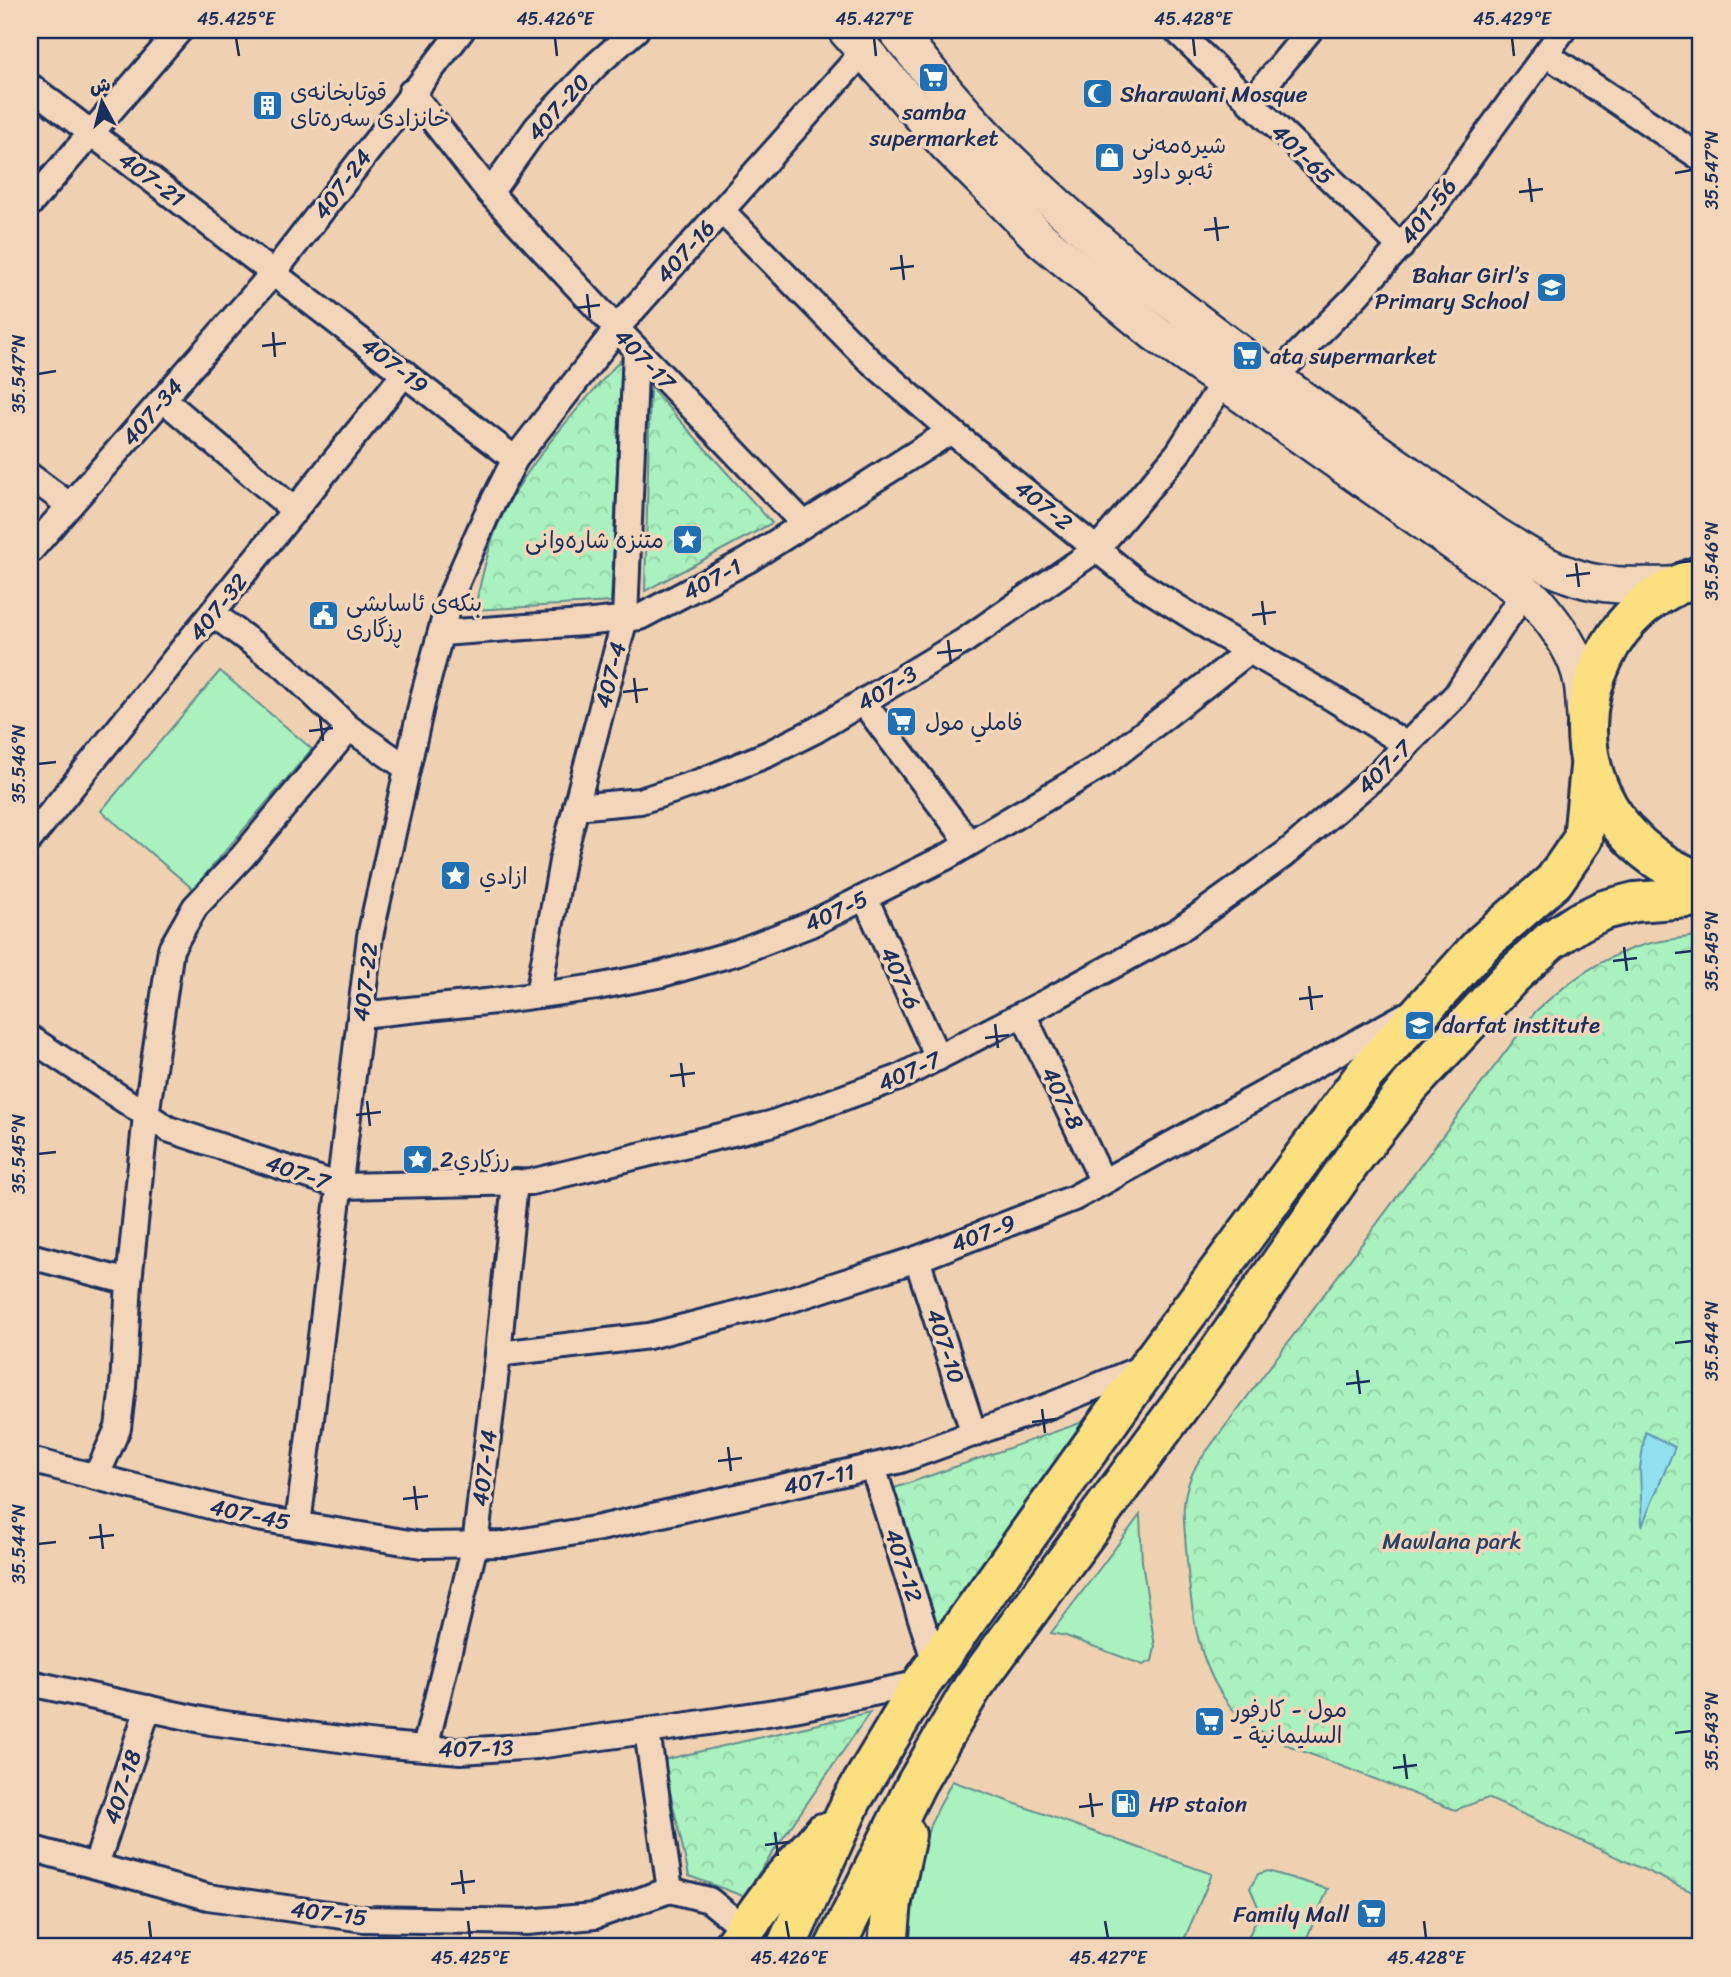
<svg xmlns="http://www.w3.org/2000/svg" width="1731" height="1977" viewBox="0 0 1731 1977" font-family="Sriracha,'Playpen Sans Arabic',sans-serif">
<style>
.park{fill:url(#park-crowns);stroke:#62908e;stroke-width:2}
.garden{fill:#a9f1be;stroke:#62908e;stroke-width:2}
.water{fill:#91dfef;stroke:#6299b5;stroke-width:2}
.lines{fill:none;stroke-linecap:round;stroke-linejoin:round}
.street-casing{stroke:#1b2f5e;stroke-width:30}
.secondary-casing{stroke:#1b2f5e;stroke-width:40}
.primary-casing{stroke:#1b2f5e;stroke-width:44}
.street{stroke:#f3d6b9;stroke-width:24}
.secondary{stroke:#f3d6b9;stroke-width:35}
.primary{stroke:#fce080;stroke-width:38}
.ticks{fill:none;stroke:#1b2f5e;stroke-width:2.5}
.labels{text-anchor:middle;stroke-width:7;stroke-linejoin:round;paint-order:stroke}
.poi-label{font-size:23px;fill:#1b2f5e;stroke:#f3d6b9;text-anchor:start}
.street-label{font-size:23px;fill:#1b2f5e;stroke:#f3d6b9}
.park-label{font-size:23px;fill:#294268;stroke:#f3d6b9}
.neatline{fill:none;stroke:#1b2f5e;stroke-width:2.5}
.ticks-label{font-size:18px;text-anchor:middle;fill:#1b2f5e}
</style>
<defs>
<pattern id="park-crowns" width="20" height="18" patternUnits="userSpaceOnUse" patternTransform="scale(1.75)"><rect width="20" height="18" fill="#a9f1be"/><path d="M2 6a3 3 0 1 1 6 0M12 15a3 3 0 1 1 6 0" fill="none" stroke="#91cfa6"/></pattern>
</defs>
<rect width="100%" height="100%" fill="#efd1b1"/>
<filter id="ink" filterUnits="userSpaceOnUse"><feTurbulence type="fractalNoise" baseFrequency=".0143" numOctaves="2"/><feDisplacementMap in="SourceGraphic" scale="14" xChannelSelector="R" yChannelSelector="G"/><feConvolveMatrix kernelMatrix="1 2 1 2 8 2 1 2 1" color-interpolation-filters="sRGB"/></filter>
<g filter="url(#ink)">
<!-- park -->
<g class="park">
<path d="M 622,358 L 611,602 L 474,610 C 481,584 486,553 497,527 C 525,463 577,410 622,358 Z"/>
<polygon points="650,387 772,523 645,591"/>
<path d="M 1701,935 L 1701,1896 L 1488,1798 L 1455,1810 L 1297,1749 C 1272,1738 1247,1728 1230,1706 C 1195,1662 1190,1602 1186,1548 C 1185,1534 1183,1519 1184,1505 C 1185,1490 1190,1477 1197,1464 L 1536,1011 C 1569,981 1604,955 1647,944 C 1665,940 1683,938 1701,935 Z"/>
<polygon points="1097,1417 936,1634 892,1489"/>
<polygon points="870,1712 743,1896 689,1876 663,1760"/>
</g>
<!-- garden -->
<g class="garden">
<polygon points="220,671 312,749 193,889 101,811"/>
<polygon points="1140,1515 1142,1562 1155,1647 1152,1661 1143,1665 1066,1636 1051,1633"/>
<polygon points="952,1781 1212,1874 1181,1947 903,1947 914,1880 930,1825"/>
<polygon points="1268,1871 1328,1889 1303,1947 1244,1947 1260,1911 1250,1888 1258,1874"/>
</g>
<!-- water -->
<polygon class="water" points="1645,1432 1675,1447 1642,1526 1640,1469"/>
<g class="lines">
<defs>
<g id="street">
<polyline points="1176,30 1401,247"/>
<polyline points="1546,54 1701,158"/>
<polyline points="30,86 515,459"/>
<polyline points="411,92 490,193 617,329 804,524"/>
<polyline points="1250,103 1310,30"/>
<polyline points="490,193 537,127 596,65 636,30"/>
<polyline points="30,204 180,30"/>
<polyline points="722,211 868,359 951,431 1137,582 1218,633 1332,698 1407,745"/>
<polyline points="1275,377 1355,297 1427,216 1563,30"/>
<polyline points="163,399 295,511"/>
<polyline points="30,476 69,505"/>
<polyline points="30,551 274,272 462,30"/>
<polyline points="213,614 285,667 349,728 407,768"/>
<polyline points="441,633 583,623 640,617 748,560 951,431"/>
<polyline points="863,702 969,843"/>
<polyline points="576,807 640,801 702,781 768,754 816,730 964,641 1097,549 1178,453 1224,381"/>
<polyline points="30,839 405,373"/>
<polyline points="865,898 938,1058"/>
<polyline points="538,995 562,861 625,618 636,349"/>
<polyline points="1023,1014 1103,1182"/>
<polyline points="361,1015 495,1001 597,987 662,974 738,952 811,924 948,856 1104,764 1249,651"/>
<polyline points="30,1038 168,1129 340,1186 531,1182 770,1124 898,1078 1048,1001 1179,930 1285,854 1378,774 1456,695 1525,591"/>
<polyline points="30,1256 129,1282"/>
<polyline points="917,1259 974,1434"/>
<polyline points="498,1354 649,1336 789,1300 917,1259 1074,1198 1406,1015"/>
<polyline points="30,1460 257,1518 422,1545 506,1544 600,1528 901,1460 1049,1406 1146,1366"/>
<polyline points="873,1467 935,1663"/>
<polyline points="96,1477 118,1428 123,1386 129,1282 146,1115 171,949 195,907 243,856 349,728"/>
<polyline points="298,1525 370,936 423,698 450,598 486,516 515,459 623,321 864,51"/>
<polyline points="30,1683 211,1722 377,1744 461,1751 537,1746 682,1726 794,1709 922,1683"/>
<polyline points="647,1731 670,1890"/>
<polyline points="425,1748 475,1545 498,1354 515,1182"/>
<polyline points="30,1848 208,1897 364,1919 527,1922 595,1916 670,1890 709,1900 745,1929"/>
<polyline points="96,1865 148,1708"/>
</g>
<g id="secondary">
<path d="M 846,30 L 947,145 L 1042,240 L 1156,334 L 1535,600 C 1555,623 1577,652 1582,683 C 1584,694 1584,706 1585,717"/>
<path d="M 896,30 C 933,77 970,123 1014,165 C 1158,306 1331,418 1495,535 C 1521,551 1548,569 1578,578 C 1608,588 1644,585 1676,585"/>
</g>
<g id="primary">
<path d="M 1701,575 C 1680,583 1659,593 1641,608 C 1625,622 1612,640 1603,659 C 1560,749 1607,850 1701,881"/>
<polyline points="732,1947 778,1884 823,1833"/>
<polyline points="786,1947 852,1800 922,1683 1150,1364 1365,1074 1482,944 1554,881 1583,839 1590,767"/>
<polyline points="835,1947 916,1784 972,1688 1202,1376 1356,1155 1410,1086 1512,976 1550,941 1579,922 1604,910 1635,902 1701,897"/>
<polyline points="888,1947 892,1901 906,1835"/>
</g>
</defs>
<!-- street casing -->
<use href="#street" class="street-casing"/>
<!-- secondary casing -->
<use href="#secondary" class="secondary-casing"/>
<!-- primary casing -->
<use href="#primary" class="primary-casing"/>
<!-- street -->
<use href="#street" class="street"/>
<!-- secondary -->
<use href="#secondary" class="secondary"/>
<!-- primary -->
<use href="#primary" class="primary"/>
</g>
</g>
<!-- ticks -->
<path class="ticks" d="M 236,38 L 239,56M 555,38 L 557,56M 874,38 L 876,56M 1193,38 L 1195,56M 1512,38 L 1514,56M 1675,173 L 1692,170M 1529,178 L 1532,202M 1519,192 L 1543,189M 1215,217 L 1218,241M 1204,230 L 1229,227M 901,255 L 904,280M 890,269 L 914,266M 587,294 L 590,318M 576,308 L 600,305M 273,332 L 275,357M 262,346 L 286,343M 38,374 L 56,371M 1576,563 L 1579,587M 1675,563 L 1692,561M 1566,576 L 1590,573M 1262,601 L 1265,625M 1252,615 L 1276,612M 948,640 L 951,664M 937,653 L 962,650M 634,678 L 637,703M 623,692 L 648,689M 320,717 L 323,741M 309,731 L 333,728M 38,764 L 56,762M 1624,947 L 1627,971M 1675,953 L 1692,951M 1613,961 L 1637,958M 1309,986 L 1312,1010M 1299,999 L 1323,996M 995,1024 L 998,1048M 985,1038 L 1009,1035M 681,1063 L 684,1087M 670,1076 L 695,1073M 367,1101 L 370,1126M 356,1115 L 381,1112M 38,1154 L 56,1152M 1675,1343 L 1692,1341M 1357,1370 L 1360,1394M 1346,1384 L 1370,1381M 1042,1409 L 1045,1433M 1032,1422 L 1056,1419M 728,1447 L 731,1471M 718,1461 L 742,1458M 414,1486 L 417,1510M 403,1499 L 428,1496M 100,1524 L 103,1549M 89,1538 L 114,1535M 38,1544 L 56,1542M 1675,1733 L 1692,1731M 1404,1754 L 1407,1779M 1393,1768 L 1417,1765M 1090,1793 L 1093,1817M 1079,1807 L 1103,1804M 775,1832 L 778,1856M 765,1845 L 789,1842M 461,1870 L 464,1894M 451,1884 L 475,1881M 149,1921 L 151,1938M 468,1921 L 470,1938M 786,1921 L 789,1938M 1105,1921 L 1108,1938M 1424,1921 L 1426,1938"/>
<!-- icons -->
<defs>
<symbol id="supermarket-square" viewBox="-11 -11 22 22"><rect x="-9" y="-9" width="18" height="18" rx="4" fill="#1f6fb2" stroke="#f3d6b9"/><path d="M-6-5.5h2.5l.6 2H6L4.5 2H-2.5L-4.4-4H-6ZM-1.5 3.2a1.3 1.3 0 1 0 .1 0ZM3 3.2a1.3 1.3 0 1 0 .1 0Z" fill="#fff"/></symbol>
<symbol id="mosque-square" viewBox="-11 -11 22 22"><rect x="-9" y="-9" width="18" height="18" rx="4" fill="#1f6fb2" stroke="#f3d6b9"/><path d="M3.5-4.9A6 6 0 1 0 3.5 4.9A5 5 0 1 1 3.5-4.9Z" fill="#fff"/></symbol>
<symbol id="building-square" viewBox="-11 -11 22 22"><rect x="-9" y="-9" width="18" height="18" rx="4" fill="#1f6fb2" stroke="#f3d6b9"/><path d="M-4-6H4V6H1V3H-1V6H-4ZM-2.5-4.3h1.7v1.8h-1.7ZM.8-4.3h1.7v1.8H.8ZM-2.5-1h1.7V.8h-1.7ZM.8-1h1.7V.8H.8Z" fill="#fff"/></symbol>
<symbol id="shop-square" viewBox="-11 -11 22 22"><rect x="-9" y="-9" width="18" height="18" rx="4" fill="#1f6fb2" stroke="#f3d6b9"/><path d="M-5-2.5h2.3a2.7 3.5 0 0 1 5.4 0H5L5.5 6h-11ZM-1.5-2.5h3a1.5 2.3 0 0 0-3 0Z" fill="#fff"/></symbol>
<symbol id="school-square" viewBox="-11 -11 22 22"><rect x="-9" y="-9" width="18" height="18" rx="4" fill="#1f6fb2" stroke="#f3d6b9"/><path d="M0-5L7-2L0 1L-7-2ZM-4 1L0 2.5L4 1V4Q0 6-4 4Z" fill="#fff"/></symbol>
<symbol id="sight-square" viewBox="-11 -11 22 22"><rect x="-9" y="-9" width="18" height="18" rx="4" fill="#1f6fb2" stroke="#f3d6b9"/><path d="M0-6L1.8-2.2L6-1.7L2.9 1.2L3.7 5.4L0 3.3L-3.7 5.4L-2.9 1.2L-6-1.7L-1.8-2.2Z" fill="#fff"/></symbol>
<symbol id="civic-square" viewBox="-11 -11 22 22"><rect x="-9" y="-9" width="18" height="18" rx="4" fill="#1f6fb2" stroke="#f3d6b9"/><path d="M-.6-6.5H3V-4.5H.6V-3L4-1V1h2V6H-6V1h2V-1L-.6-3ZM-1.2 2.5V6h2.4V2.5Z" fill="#fff"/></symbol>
<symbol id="university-square" viewBox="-11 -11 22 22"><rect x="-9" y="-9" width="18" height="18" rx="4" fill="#1f6fb2" stroke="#f3d6b9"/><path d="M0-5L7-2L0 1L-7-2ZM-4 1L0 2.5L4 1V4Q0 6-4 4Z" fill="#fff"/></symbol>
<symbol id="fuel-square" viewBox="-11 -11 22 22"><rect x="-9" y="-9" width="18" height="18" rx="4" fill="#1f6fb2" stroke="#f3d6b9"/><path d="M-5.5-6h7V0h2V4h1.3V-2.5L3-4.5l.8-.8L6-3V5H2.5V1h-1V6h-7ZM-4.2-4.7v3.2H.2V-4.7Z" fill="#fff"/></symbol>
</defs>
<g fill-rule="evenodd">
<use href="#supermarket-square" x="916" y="60" width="35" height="35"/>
<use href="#mosque-square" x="1080" y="76" width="35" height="35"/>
<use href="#building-square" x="250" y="88" width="35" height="35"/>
<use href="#shop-square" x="1092" y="140" width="35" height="35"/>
<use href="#school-square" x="1534" y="270" width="35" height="35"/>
<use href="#supermarket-square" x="1230" y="338" width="35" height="35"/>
<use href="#sight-square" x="670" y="522" width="35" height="35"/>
<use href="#civic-square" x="306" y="598" width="35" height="35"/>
<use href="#supermarket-square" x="884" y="704" width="35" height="35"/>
<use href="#sight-square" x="438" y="858" width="35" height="35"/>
<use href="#university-square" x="1402" y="1008" width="35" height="35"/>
<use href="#sight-square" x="400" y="1142" width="35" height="35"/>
<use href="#supermarket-square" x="1192" y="1704" width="35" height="35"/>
<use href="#fuel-square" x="1108" y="1786" width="35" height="35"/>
<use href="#supermarket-square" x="1354" y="1896" width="35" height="35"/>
</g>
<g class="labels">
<!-- poi labels -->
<g class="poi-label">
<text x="290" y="100">قوتابخانەی<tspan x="290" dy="26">خانزادی سەرەتای</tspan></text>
<text x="1120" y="102">Sharawani Mosque</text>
<text x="934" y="120" text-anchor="middle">samba<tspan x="934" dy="26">supermarket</tspan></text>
<text x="1132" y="153">شیرەمەنی<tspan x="1132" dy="26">ئەبو داود</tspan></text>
<text x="1529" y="283" text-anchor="end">Bahar Girl’s<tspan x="1529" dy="26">Primary School</tspan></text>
<text x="1270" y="364">ata supermarket</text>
<text x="664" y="548" text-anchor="end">متنزه شارەوانی</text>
<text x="346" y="611">بنکەی ئاسایشی<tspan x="346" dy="26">ڕزگاری</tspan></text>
<text x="925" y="730">فاملي مول</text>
<text x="479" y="884">ازادي</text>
<text x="1442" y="1033">darfat institute</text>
<text x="440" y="1167">رزكاري2</text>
<text x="1232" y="1717">مول - كارفور<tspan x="1232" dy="26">- السليمانية</tspan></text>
<text x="1149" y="1812">HP staion</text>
<text x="1349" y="1922" text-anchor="end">Family Mall</text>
</g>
<!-- street labels -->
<g class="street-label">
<text transform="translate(558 107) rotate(-48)" y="8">407-20</text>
<text transform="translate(1303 154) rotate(44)" y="8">401-65</text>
<text transform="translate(152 179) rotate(37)" y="8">407-21</text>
<text transform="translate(342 184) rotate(-53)" y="8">407-24</text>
<text transform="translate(1428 211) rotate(-52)" y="8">401-56</text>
<text transform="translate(685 251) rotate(-48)" y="8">407-16</text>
<text transform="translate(645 359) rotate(46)" y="8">407-17</text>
<text transform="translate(395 365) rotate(38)" y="8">407-19</text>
<text transform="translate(152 412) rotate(-49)" y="8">407-34</text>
<text transform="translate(1044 505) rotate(39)" y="8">407-2</text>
<text transform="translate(712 579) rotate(-28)" y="8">407-1</text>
<text transform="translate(218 607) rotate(-51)" y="8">407-32</text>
<text transform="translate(610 675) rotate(-76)" y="8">407-4</text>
<text transform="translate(887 688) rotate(-31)" y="8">407-3</text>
<text transform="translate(1384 767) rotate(-44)" y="8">407-7</text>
<text transform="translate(836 911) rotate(-25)" y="8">407-5</text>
<text transform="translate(901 978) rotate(66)" y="8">407-6</text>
<text transform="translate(365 982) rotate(-83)" y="8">407-22</text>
<text transform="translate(909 1071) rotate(-24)" y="8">407-7</text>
<text transform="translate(1063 1098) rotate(64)" y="8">407-8</text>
<text transform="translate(298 1172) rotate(19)" y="8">407-7</text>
<text transform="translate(983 1233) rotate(-21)" y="8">407-9</text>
<text transform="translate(946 1346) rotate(72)" y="8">407-10</text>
<text transform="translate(484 1468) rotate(-83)" y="8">407-14</text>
<text transform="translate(819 1479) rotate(-13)" y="8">407-11</text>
<text transform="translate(250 1514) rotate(12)" y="8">407-45</text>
<text transform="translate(904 1565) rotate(72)" y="8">407-12</text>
<text transform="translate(476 1748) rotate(-1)" y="8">407-13</text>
<text transform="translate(122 1787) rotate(-72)" y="8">407-18</text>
<text transform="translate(329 1913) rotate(7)" y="8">407-15</text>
</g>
<!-- park labels -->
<g class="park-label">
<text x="1452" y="1549">Mawlana park</text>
</g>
</g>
<!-- margin -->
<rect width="1731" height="1977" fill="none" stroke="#f3d6b9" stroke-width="77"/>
<!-- north arrow -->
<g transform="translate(102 102) rotate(353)" stroke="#f3d6b9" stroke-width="5" paint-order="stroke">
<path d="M0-5L12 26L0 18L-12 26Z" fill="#1b2f5e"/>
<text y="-10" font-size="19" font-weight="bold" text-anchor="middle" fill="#1b2f5e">ش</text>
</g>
<rect x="38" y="38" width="1654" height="1900" class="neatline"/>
<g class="ticks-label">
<text x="236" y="25">45.425°E</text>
<text x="555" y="25">45.426°E</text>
<text x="874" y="25">45.427°E</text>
<text x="1193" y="25">45.428°E</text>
<text x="1512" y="25">45.429°E</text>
<text transform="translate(1712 170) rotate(-90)" y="6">35.547°N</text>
<text transform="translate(19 374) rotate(-90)" y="6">35.547°N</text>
<text transform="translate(1712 561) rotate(-90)" y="6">35.546°N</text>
<text transform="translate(19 764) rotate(-90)" y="6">35.546°N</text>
<text transform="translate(1712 951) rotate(-90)" y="6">35.545°N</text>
<text transform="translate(19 1154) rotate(-90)" y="6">35.545°N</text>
<text transform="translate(1712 1341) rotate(-90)" y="6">35.544°N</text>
<text transform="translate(19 1544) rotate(-90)" y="6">35.544°N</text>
<text transform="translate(1712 1731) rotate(-90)" y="6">35.543°N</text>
<text x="151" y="1964">45.424°E</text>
<text x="470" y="1964">45.425°E</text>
<text x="789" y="1964">45.426°E</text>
<text x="1108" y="1964">45.427°E</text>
<text x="1426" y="1964">45.428°E</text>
</g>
</svg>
